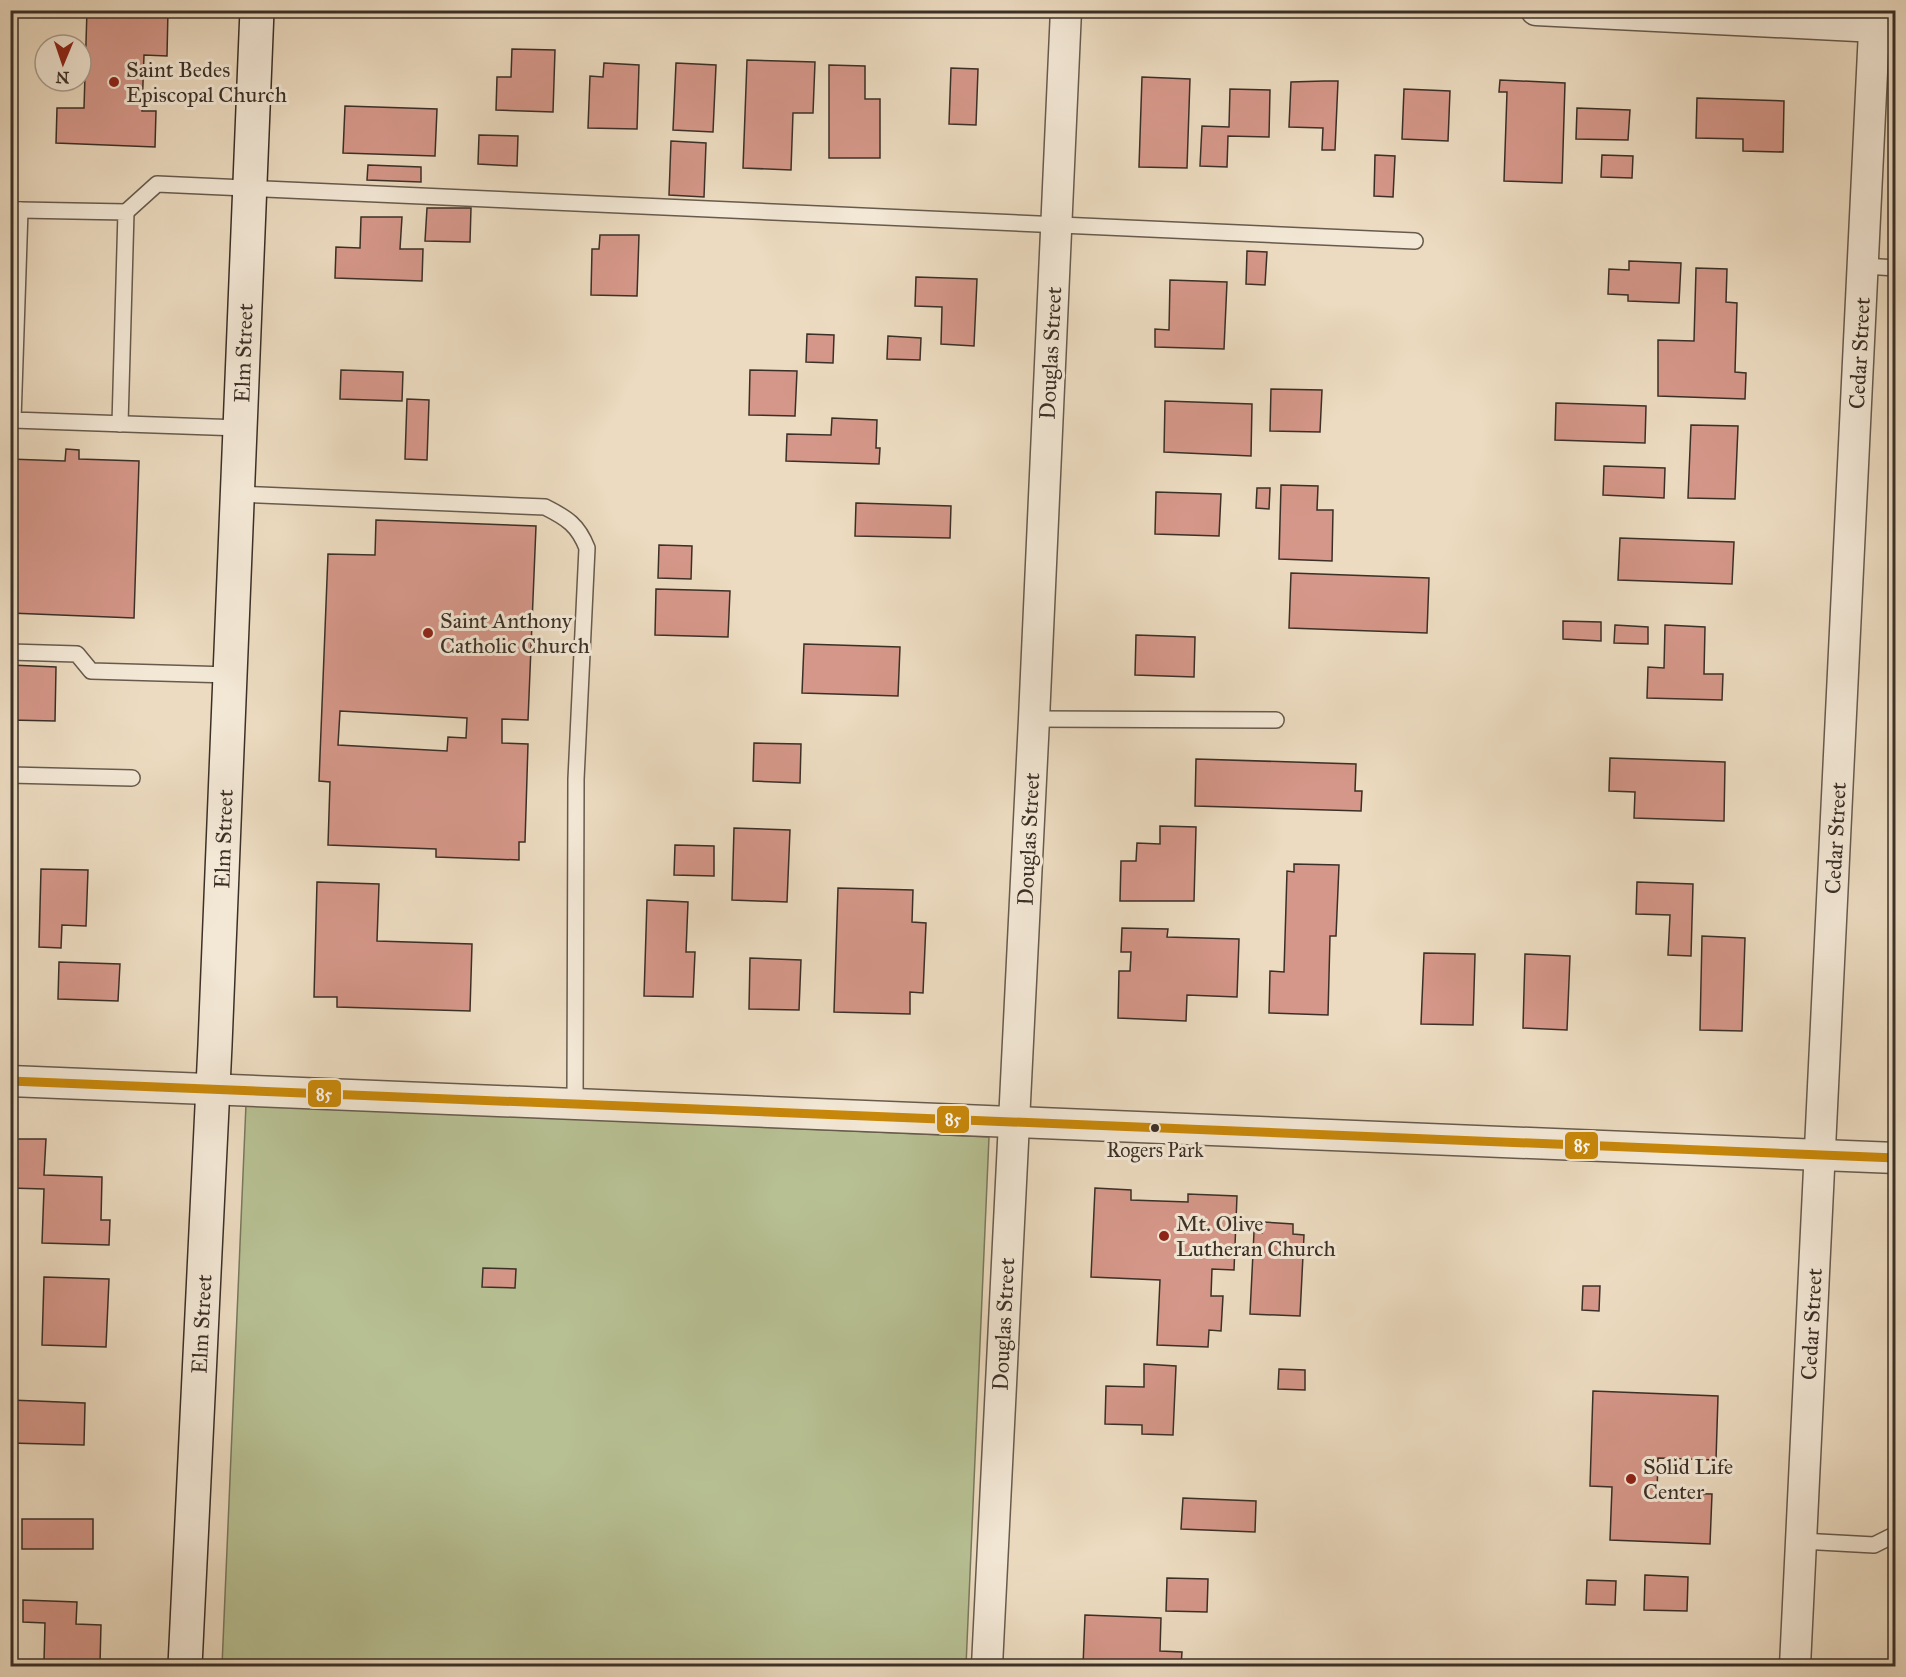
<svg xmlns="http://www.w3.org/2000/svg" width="1906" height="1677" viewBox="0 0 1906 1677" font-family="'IM FELL Great Primer',serif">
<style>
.green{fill:#b7c093;stroke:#79785d;stroke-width:1.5}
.building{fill:#d59789;stroke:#3b3027;stroke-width:1.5;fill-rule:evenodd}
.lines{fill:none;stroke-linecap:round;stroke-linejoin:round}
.lane-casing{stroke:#675b4d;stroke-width:18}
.street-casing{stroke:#675b4d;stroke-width:33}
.secondary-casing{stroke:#3b3027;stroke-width:36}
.lane{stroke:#f3e8d6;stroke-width:15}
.street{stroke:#f3e8d6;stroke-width:30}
.secondary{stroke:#f3e8d6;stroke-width:33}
.bus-1-casing{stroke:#f3e8d6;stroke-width:14}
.bus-1{stroke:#c8880a;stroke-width:9}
.poi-dot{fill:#8f2418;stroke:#f3e8d6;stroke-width:2}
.bus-dot{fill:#3b3027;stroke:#f3e8d6;stroke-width:2}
.labels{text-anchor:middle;stroke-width:6;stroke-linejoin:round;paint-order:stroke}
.bus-label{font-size:20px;fill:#3b3027;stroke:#f3e8d6}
.poi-label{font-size:22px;fill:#3b3027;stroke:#f3e8d6;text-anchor:start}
.street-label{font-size:22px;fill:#3b3027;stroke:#f3e8d6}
.line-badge{stroke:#f3e8d6;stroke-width:2}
.badge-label{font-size:16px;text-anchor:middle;font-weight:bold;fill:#fff}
</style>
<rect width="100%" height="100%" fill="#ecdbc0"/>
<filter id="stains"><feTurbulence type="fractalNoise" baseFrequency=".00333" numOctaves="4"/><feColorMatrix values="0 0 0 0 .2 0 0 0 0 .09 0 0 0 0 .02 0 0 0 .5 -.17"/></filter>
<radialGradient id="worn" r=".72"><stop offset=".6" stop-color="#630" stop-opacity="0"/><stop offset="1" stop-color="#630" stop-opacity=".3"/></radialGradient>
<!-- green -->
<polygon class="green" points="246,1104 989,1137 966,1666 222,1666"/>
<!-- building -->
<g class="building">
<polygon points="87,10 168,10 167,56 144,55 142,111 156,111 155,147 56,143 57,108 84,108"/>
<polygon points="512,49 555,50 553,112 496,110 497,77 511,77"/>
<polygon points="747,60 815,62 813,113 793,113 791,170 743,168"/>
<polygon points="604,63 639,65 637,129 588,128 590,76 603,77"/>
<polygon points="676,63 716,65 713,132 673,130"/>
<polygon points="829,65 865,66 865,99 880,99 880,158 829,158"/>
<polygon points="951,68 978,69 976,125 949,124"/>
<polygon points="1142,77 1190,79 1187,168 1139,167"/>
<polygon points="1500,80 1565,83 1562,183 1504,181 1507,92 1499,92"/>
<polygon points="1324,81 1338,81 1335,150 1322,150 1323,128 1289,127 1291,82"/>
<polygon points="1230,89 1270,90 1269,137 1228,136 1227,167 1200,166 1202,126 1229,127"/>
<polygon points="1404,89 1450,91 1448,141 1402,139"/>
<polygon points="1697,98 1784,101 1783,152 1743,151 1743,139 1696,138"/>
<polygon points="345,106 437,109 435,156 343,153"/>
<polygon points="1577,108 1630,110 1628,140 1576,139"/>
<polygon points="479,135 518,136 517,166 478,164"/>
<polygon points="671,141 706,143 704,197 669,195"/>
<polygon points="1375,155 1395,156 1393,197 1374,196"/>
<polygon points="1602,155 1633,156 1632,178 1601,177"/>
<polygon points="368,165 421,167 421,182 367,180"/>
<polygon points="427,208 471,208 470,242 425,241"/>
<polygon points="361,217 402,217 400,249 423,249 422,281 335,278 336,247 360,248"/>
<polygon points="600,235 639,235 637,296 591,295 592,249 599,249"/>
<polygon points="1247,251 1267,252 1265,285 1246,284"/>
<polygon points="1629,261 1681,263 1679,303 1628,301 1628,295 1608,294 1609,269 1629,270"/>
<polygon points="1696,268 1727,269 1726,302 1737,303 1735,372 1746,373 1745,399 1658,396 1658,340 1694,341"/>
<polygon points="916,277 977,279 974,346 941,344 942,307 915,306"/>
<polygon points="1170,280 1227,282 1224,349 1155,347 1155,329 1169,330"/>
<polygon points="807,334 834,335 833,363 806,362"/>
<polygon points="888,336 921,338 920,360 887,359"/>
<polygon points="341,370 403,372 402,401 340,399"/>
<polygon points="750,370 797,371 795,416 749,415"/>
<polygon points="1271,389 1322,390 1320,432 1270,431"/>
<polygon points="407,399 429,400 427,460 405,459"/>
<polygon points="1165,401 1252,404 1251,456 1164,452"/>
<polygon points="1556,403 1646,406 1645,443 1555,440"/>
<polygon points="832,418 877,420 876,448 880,448 879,464 786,461 787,434 831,435"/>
<polygon points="1691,425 1738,426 1735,499 1688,498"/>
<polygon points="66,449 79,450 79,459 139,461 134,618 10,613 10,459 65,461"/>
<polygon points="1604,466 1665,468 1664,498 1603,495"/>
<polygon points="1281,485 1318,486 1317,510 1333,510 1332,561 1279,559"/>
<polygon points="1257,488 1270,488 1269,509 1256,508"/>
<polygon points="1156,492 1221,494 1219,536 1155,534"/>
<polygon points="856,503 951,506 950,538 855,536"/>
<path d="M 376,520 L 536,526 L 528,720 L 502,719 L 502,743 L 528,744 L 525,842 L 519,842 L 519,860 L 436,857 L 436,849 L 328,845 L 330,782 L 319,781 L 328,554 L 375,555 ZM 340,711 L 467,718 L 466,738 L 448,737 L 447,751 L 338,745 Z"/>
<polygon points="1620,538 1734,542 1732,584 1618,580"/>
<polygon points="659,545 692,546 691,579 658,578"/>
<polygon points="1291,573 1429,578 1427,633 1289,628"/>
<polygon points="656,589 730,591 728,637 655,635"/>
<polygon points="1563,621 1601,622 1601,641 1563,639"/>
<polygon points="1615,625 1648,627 1648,644 1614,643"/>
<polygon points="1665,625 1705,627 1704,674 1723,674 1722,700 1647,698 1648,667 1664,668"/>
<polygon points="1136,635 1195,637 1194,677 1135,675"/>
<polygon points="804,644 900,647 898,696 802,693"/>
<polygon points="10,665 56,667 55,721 10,720"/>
<polygon points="754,743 801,744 800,783 753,781"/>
<polygon points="1610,758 1725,762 1724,821 1634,818 1635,792 1609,791"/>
<polygon points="1196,759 1356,764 1355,791 1362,791 1361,811 1195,806"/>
<polygon points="1160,826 1196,827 1194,901 1120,901 1121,861 1136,861 1137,843 1160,844"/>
<polygon points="734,828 790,830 787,902 732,900"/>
<polygon points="675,845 714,846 714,876 674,875"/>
<polygon points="1294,864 1339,865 1336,936 1330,936 1328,1015 1269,1013 1270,971 1284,972 1287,871 1294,872"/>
<polygon points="41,869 88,870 86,926 62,925 61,948 39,947"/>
<polygon points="317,882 379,884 377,941 472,944 470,1011 337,1007 337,997 314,997"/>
<polygon points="1637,882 1693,884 1691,956 1668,955 1670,915 1636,914"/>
<polygon points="838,888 913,890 912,922 926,923 923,993 910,992 910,1014 834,1012"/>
<polygon points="647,900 688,902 686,952 695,952 693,997 644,996"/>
<polygon points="1122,928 1168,929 1167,937 1239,939 1237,997 1187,995 1186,1021 1118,1018 1119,971 1130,971 1131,952 1121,952"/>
<polygon points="1702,936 1745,938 1742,1031 1700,1030"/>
<polygon points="1424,953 1475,954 1473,1025 1421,1024"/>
<polygon points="1525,954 1570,956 1567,1030 1523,1028"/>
<polygon points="750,958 801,960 799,1010 749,1009"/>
<polygon points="59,962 120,964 118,1001 58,999"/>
<polygon points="10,1139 46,1139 44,1175 102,1177 101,1220 110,1220 109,1245 42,1243 44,1189 10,1188"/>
<polygon points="1095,1188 1131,1190 1131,1200 1188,1202 1188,1194 1237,1196 1234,1270 1212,1269 1211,1296 1223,1296 1221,1331 1209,1330 1208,1347 1157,1345 1160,1280 1091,1277"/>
<polygon points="1263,1222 1293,1224 1293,1234 1304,1235 1300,1316 1250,1314 1254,1232 1262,1233"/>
<polygon points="483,1268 516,1269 515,1288 482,1287"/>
<polygon points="44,1277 109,1279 106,1347 42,1345"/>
<polygon points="1583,1286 1600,1286 1599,1311 1582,1310"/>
<polygon points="1144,1364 1176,1366 1173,1435 1142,1434 1142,1425 1105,1424 1106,1386 1144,1387"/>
<polygon points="1279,1369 1305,1370 1305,1390 1278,1389"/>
<polygon points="1593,1391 1718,1396 1716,1460 1658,1458 1657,1493 1712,1494 1710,1544 1610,1540 1612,1487 1590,1486"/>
<polygon points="10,1400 85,1403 84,1445 10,1443"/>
<polygon points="1183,1498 1256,1501 1255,1532 1181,1529"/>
<rect x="22" y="1519" width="71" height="30"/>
<polygon points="1645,1575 1688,1577 1687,1611 1644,1610"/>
<polygon points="1167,1578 1208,1579 1207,1612 1166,1611"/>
<polygon points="1587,1580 1616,1581 1615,1605 1586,1604"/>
<polygon points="23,1600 77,1602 76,1624 101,1625 100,1663 44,1661 45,1623 23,1622"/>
<polygon points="1085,1615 1161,1618 1160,1651 1182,1652 1181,1666 1083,1666"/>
</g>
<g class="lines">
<defs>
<g id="lane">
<polyline points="10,210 20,210 13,420 240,428"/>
<polyline points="20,210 126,212 120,424"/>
<polyline points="126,212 157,184 1415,241"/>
<polyline points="1864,266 1896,268"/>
<path d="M 237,494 L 545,507 C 567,518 578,525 587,548 L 576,779 L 575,1105"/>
<polyline points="10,652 77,654 91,671 230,675"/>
<polyline points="1034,719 1276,720"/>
<polyline points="10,775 132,778"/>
<polyline points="1801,1541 1874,1545 1896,1534"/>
</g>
<g id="street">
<polyline points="1536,10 1896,28"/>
<polyline points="10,1081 1896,1158"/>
<polyline points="987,1666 1034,719 1066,10"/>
<polyline points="1795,1666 1875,10"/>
</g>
<polyline id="secondary" points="185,1666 215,1045 257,10"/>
</defs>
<!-- lane casing -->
<use href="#lane" class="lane-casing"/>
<!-- street casing -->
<use href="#street" class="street-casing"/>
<!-- secondary casing -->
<use href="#secondary" class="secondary-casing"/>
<!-- lane -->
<use href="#lane" class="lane"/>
<!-- street -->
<use href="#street" class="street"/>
<!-- secondary -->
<use href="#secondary" class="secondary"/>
<defs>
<polyline id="bus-1" points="10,1081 1896,1158"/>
</defs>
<!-- bus-1 casing -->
<use href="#bus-1" class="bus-1-casing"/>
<!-- bus-1 -->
<use href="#bus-1" class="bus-1"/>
</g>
<!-- markers -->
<g class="poi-dot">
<circle cx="114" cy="82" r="6"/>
<circle cx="428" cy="633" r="6"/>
<circle cx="1164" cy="1236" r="6"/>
<circle cx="1631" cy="1479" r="6"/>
</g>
<circle class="bus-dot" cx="1155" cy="1128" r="5"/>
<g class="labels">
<!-- bus labels -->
<g class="bus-label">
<text x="1155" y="1157">Rogers Park</text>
</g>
<!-- poi labels -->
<g class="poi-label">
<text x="126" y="77">Saint Bedes<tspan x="126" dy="25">Episcopal Church</tspan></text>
<text x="440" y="628">Saint Anthony<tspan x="440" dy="25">Catholic Church</tspan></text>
<text x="1176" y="1231">Mt. Olive<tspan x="1176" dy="25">Lutheran Church</tspan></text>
<text x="1643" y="1474">Solid Life<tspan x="1643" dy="25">Center</tspan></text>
</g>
<!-- street labels -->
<g class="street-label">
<text transform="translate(243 353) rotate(-88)" y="8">Elm Street</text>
<text transform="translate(1050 353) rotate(-87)" y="8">Douglas Street</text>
<text transform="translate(1859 353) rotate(-87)" y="8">Cedar Street</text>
<text transform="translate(1835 838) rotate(-87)" y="8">Cedar Street</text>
<text transform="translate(223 839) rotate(-88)" y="8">Elm Street</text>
<text transform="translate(1028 839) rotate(-87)" y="8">Douglas Street</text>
<text transform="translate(201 1324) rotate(-87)" y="8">Elm Street</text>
<text transform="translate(1003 1324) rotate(-87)" y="8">Douglas Street</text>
<text transform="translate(1811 1324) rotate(-87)" y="8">Cedar Street</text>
</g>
</g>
<g class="line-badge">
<rect x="307" y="1079" width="35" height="29" rx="6" fill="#c8880a"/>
<rect x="936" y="1105" width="34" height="29" rx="6" fill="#c8880a"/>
<rect x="1564" y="1131" width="35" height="29" rx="6" fill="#c8880a"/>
</g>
<g class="badge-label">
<text x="324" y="1100">85</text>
<text x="953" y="1125">85</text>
<text x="1582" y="1151">85</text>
</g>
<!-- margin -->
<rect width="1906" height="1677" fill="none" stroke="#ecdbc0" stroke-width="36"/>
<rect x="12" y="12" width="1882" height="1653" fill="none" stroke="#3b3027" stroke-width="3"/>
<rect x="18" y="18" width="1870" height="1641" fill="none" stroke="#3b3027" stroke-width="1.5"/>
<!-- north arrow -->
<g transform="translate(63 63) rotate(182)"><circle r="28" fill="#f3e8d6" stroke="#a99e90" stroke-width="1.5"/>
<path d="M0-4.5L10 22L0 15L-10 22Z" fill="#8f2418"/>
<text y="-9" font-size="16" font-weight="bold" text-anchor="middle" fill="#3b3027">N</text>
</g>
<rect width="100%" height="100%" filter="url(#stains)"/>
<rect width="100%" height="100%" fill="url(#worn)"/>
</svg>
